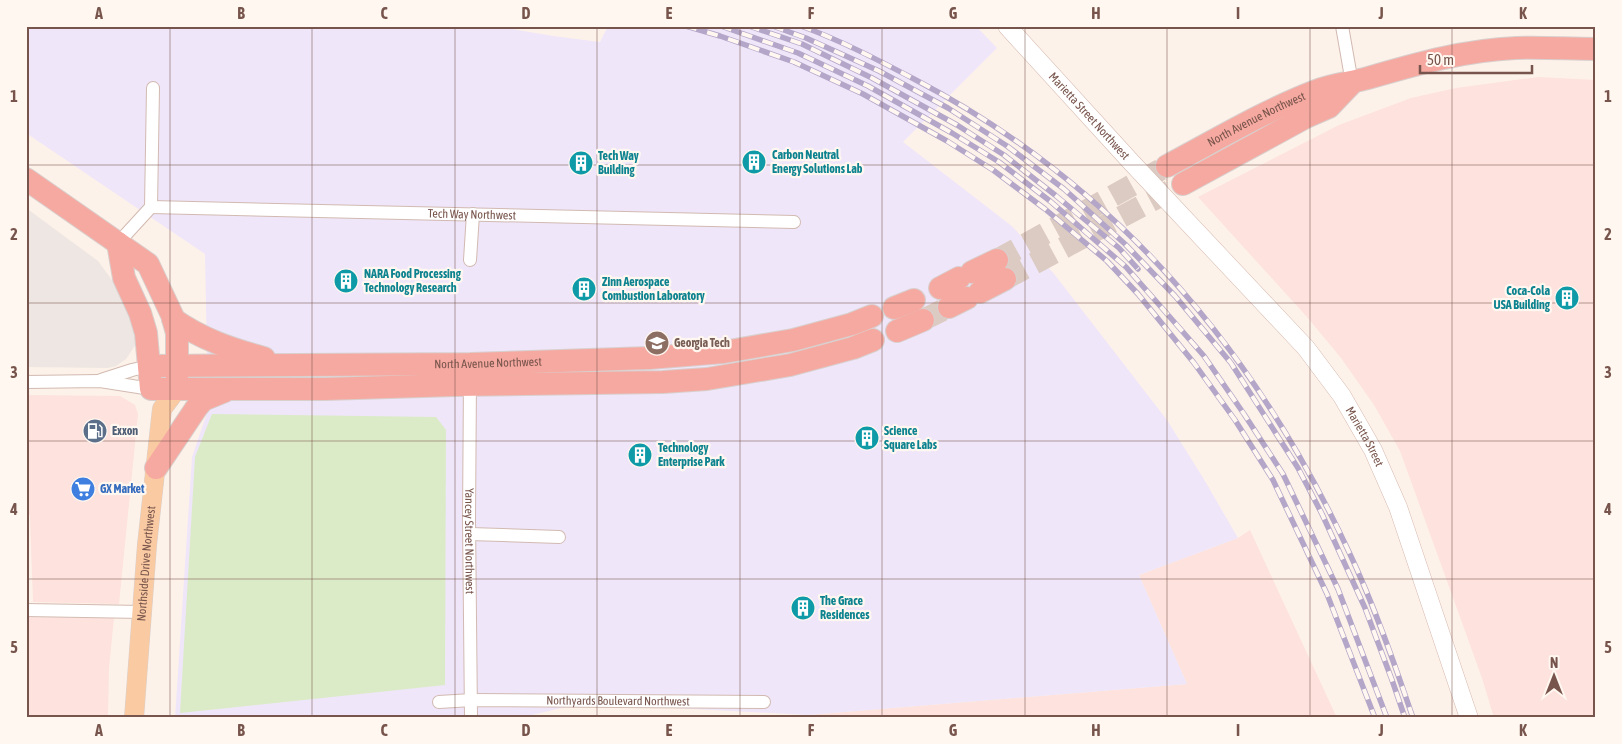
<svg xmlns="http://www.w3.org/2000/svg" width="1622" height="744" viewBox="0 0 1622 744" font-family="'Asap Condensed',sans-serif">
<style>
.commercial{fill:#fde2dd}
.industrial{fill:#eee6e2}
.education{fill:#efe6f9}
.green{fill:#dbebc7}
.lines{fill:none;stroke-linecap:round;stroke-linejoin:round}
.highway-tunnel{stroke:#dccbc2;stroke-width:22;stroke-dasharray:22 11;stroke-linecap:butt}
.street-casing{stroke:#d2bab1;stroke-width:14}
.secondary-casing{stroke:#d7bbb1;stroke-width:19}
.primary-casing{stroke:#d9cfcd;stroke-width:20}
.highway-casing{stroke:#d9cfcd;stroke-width:24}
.street{stroke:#fff;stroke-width:12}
.secondary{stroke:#fff;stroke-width:18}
.primary{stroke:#facba3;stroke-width:19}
.highway{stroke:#f6a9a1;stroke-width:22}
.rail-casing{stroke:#b3a6c8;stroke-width:5.5}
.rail{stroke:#fff7f0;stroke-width:4;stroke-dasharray:11;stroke-linecap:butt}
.grid{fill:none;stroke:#78554c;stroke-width:1;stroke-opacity:0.55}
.labels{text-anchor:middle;stroke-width:4.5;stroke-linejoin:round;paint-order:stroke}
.street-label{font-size:12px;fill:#78554c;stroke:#fff7f0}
.culture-label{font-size:12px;font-weight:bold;fill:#0d838f;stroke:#fff7f0;text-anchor:start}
.education-label{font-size:12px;font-weight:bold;fill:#785e54;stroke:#fff7f0;text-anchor:start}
.service-label{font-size:12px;font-weight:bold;fill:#4e5e75;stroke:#fff7f0;text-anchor:start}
.shop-label{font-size:12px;font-weight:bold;fill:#366cbe;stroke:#fff7f0;text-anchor:start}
.neatline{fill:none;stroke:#78554c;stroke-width:2}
.grid-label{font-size:16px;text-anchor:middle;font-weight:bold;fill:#78554c}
</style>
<rect width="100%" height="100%" fill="#fdf2e9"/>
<!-- commercial -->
<g class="commercial">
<polygon points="1538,77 1596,80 1596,718 1494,718 1482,678 1400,451 1374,405 1341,358 1307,317 1198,197 1339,125 1411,98 1456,88"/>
<polygon points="26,395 120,396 135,405 138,414 119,604 33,602 30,515 26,515"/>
<polygon points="1250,530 1337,718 808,718 808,715 1187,684 1139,575 1238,538"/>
<polygon points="26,617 114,618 109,668 108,718 26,718"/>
</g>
<!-- industrial -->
<polygon class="industrial" points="26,208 98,261 123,295 135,324 136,344 126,359 116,366 108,368 26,367"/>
<!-- education -->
<polygon class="education" points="26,26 475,26 501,27 553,36 600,42 608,26 976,26 997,48 903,142 1013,227 1055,275 1167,420 1205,481 1238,538 1139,575 1187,684 808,715 582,703 520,718 175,718 192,457 208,410 205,254 26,133"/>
<!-- green -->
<polygon class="green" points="212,414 436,417 446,430 445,685 180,713 195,457"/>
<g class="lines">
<!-- highway-tunnel -->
<g class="highway-tunnel">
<polyline points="997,260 1167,166"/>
<polyline points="1005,279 1183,184"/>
<polyline points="923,320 949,307"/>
</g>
<defs>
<g id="street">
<polyline points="1342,26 1352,83"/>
<path id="s1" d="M 151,207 L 794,222"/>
<polyline points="118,243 151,207 153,88"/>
<polyline points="470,260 473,214"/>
<polyline points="101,380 132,370 149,366"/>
<path id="s2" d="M 470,380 L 469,519 L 471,718"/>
<polyline points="26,382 100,381 151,389"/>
<polyline points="470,534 559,537"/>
<polyline points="26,610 142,612"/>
<path id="s3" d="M 439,702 L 472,700 L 764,702"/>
</g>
<g id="secondary">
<path id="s4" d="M 1007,26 L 1132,163 L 1306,348 L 1342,396 L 1373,450 L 1398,507 L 1469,718"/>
</g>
<g id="primary">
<path id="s5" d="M 134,718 L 147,545 L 162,409 L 177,389"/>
</g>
<g id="highway">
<path id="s6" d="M 1167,166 C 1216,140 1264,111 1316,91 C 1332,84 1351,83 1368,78 C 1416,64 1465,50 1516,48 C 1542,47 1569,49 1596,49"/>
<polyline points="26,179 148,264 172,315 177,333 177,381"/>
<polyline points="1183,184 1306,117 1329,107 1352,83"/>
<polyline points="118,243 124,278 140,313 146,333 151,389 325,389 455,385 663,382 707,379 790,365 853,348 873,340"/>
<polyline points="972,272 997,260"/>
<polyline points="940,288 959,278"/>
<polyline points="980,292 1005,279"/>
<polyline points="949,307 967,298"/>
<polyline points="894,308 914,300"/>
<path d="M 173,319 C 201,339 231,349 264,358"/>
<polyline points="897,331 923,320"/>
<path id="s7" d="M 149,366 L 470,364 L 649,358 L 724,352 L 793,340 L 852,324 L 872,316"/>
<polyline points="156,468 197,407 203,400 225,391"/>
</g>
</defs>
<!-- street casing -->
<use href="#street" class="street-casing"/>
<!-- secondary casing -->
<use href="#secondary" class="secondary-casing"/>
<!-- primary casing -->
<use href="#primary" class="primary-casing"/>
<!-- highway casing -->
<use href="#highway" class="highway-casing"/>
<!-- street -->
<use href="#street" class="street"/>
<!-- secondary -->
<use href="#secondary" class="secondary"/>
<!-- primary -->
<use href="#primary" class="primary"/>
<!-- highway -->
<use href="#highway" class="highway"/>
<defs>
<g id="rail">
<polyline points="686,26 720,36 794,62 863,94 947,141 993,170 1045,209 1107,261 1138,294 1194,363 1235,420 1273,480 1327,594 1375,718"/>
<polyline points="721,26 798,53 868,86 952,133 999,162 1050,201 1126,267 1204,356 1244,414 1283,474 1338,589 1387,718"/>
<polyline points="749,26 802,44 872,78 957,125 1004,155 1055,195 1119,248 1138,269"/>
<polyline points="773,26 806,38 879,71 948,108 1007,146 1064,189 1125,244 1175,296 1231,363 1298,468 1322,514 1365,608 1392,680 1405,718"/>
<path d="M 801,26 C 840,40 878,60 914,79 C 1115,184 1254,348 1349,552 C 1374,605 1394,662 1413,718"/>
</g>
</defs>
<!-- rail casing -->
<use href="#rail" class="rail-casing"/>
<!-- rail -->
<use href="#rail" class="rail"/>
</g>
<!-- grid -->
<path class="grid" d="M 170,26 L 170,718M 312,26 L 312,718M 455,26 L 455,718M 597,26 L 597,718M 740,26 L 740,718M 882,26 L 882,718M 1025,26 L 1025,718M 1167,26 L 1167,718M 1310,26 L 1310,718M 1452,26 L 1452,718M 26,165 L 1596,165M 26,303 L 1596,303M 26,441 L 1596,441M 26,579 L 1596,579"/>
<!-- icons -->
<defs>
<symbol id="building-disc" viewBox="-11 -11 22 22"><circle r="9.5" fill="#0f9aa8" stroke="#fff7f0"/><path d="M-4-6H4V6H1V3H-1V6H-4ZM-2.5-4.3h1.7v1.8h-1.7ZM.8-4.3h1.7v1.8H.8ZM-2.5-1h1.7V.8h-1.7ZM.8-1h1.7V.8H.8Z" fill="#fff"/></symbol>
<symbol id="university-disc" viewBox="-11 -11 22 22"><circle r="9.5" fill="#8d6e63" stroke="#fff7f0"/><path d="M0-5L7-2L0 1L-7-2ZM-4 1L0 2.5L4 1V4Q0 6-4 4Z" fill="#fff"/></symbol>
<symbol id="fuel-disc" viewBox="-11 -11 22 22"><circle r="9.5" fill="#5c6f8a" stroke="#fff7f0"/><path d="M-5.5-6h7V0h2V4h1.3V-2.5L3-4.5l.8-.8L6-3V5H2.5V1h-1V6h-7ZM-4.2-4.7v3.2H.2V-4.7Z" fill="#fff"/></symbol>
<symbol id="supermarket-disc" viewBox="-11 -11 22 22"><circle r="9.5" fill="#3f7fe0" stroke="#fff7f0"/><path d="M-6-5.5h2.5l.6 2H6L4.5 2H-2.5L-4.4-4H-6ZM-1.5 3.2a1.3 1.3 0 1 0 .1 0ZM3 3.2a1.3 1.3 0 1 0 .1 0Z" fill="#fff"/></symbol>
</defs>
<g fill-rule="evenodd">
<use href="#building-disc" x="740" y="148" width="28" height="28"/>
<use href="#building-disc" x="567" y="149" width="28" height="28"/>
<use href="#building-disc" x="332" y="267" width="28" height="28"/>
<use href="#building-disc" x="570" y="275" width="28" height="28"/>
<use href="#building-disc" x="1553" y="284" width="28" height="28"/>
<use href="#university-disc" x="643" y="329" width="28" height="28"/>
<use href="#fuel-disc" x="81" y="417" width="28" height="28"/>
<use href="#building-disc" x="853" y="424" width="28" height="28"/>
<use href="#building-disc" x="626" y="441" width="28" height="28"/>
<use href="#supermarket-disc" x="69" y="475" width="28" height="28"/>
<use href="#building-disc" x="789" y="594" width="28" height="28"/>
</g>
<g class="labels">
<!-- street labels -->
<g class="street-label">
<text dy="4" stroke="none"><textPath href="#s4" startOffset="122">Marietta Street Northwest</textPath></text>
<text dy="4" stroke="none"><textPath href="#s6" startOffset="101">North Avenue Northwest</textPath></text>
<text dy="4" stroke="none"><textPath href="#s1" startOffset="321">Tech Way Northwest</textPath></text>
<text dy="4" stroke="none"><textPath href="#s7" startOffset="339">North Avenue Northwest</textPath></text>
<text dy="4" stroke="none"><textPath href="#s4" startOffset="546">Marietta Street</textPath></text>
<text dy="4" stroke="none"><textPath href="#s2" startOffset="161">Yancey Street Northwest</textPath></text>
<text dy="4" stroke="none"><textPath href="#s5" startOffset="155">Northside Drive Northwest</textPath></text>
<text dy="4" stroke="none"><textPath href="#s3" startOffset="179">Northyards Boulevard Northwest</textPath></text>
</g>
<!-- culture labels -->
<g class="culture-label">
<text x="772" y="159">Carbon Neutral<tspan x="772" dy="14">Energy Solutions Lab</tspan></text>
<text x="598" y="160">Tech Way<tspan x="598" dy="14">Building</tspan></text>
<text x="364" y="278">NARA Food Processing<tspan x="364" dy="14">Technology Research</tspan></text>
<text x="602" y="286">Zinn Aerospace<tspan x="602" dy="14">Combustion Laboratory</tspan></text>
<text x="1550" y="295" text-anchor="end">Coca-Cola<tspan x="1550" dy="14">USA Building</tspan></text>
<text x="884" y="435">Science<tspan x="884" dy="14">Square Labs</tspan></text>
<text x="658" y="452">Technology<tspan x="658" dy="14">Enterprise Park</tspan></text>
<text x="820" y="605">The Grace<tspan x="820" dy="14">Residences</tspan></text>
</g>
<!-- education labels -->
<g class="education-label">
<text x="674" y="347">Georgia Tech</text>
</g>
<!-- service labels -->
<g class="service-label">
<text x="112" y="435">Exxon</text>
</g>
<!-- shop labels -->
<g class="shop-label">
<text x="100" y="493">GX Market</text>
</g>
</g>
<!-- border -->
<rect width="1622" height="744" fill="none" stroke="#fff7f0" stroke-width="55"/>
<!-- north arrow -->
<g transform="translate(1554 676)" stroke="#fff7f0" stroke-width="4" paint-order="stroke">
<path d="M0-4L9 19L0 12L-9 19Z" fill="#78554c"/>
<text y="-8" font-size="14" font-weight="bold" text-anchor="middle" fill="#78554c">N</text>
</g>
<!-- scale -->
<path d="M1420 65v8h112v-8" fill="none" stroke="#78554c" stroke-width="2.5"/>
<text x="1427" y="65" font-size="15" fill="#78554c" stroke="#fff7f0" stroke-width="4" paint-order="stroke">50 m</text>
<rect x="28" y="28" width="1566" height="688" class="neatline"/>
<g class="grid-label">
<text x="99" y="19">A</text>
<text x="241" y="19">B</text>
<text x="384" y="19">C</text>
<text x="526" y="19">D</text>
<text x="669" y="19">E</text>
<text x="811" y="19">F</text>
<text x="953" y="19">G</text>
<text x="1096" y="19">H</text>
<text x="1238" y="19">I</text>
<text x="1381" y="19">J</text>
<text x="1523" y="19">K</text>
<text x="14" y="102">1</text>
<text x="1608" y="102">1</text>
<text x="14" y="240">2</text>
<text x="1608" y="240">2</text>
<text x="14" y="378">3</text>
<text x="1608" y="378">3</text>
<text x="14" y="515">4</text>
<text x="1608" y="515">4</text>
<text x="14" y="653">5</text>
<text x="1608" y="653">5</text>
<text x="99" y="736">A</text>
<text x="241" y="736">B</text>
<text x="384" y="736">C</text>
<text x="526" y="736">D</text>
<text x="669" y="736">E</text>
<text x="811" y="736">F</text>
<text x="953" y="736">G</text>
<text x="1096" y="736">H</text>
<text x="1238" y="736">I</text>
<text x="1381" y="736">J</text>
<text x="1523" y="736">K</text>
</g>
</svg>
